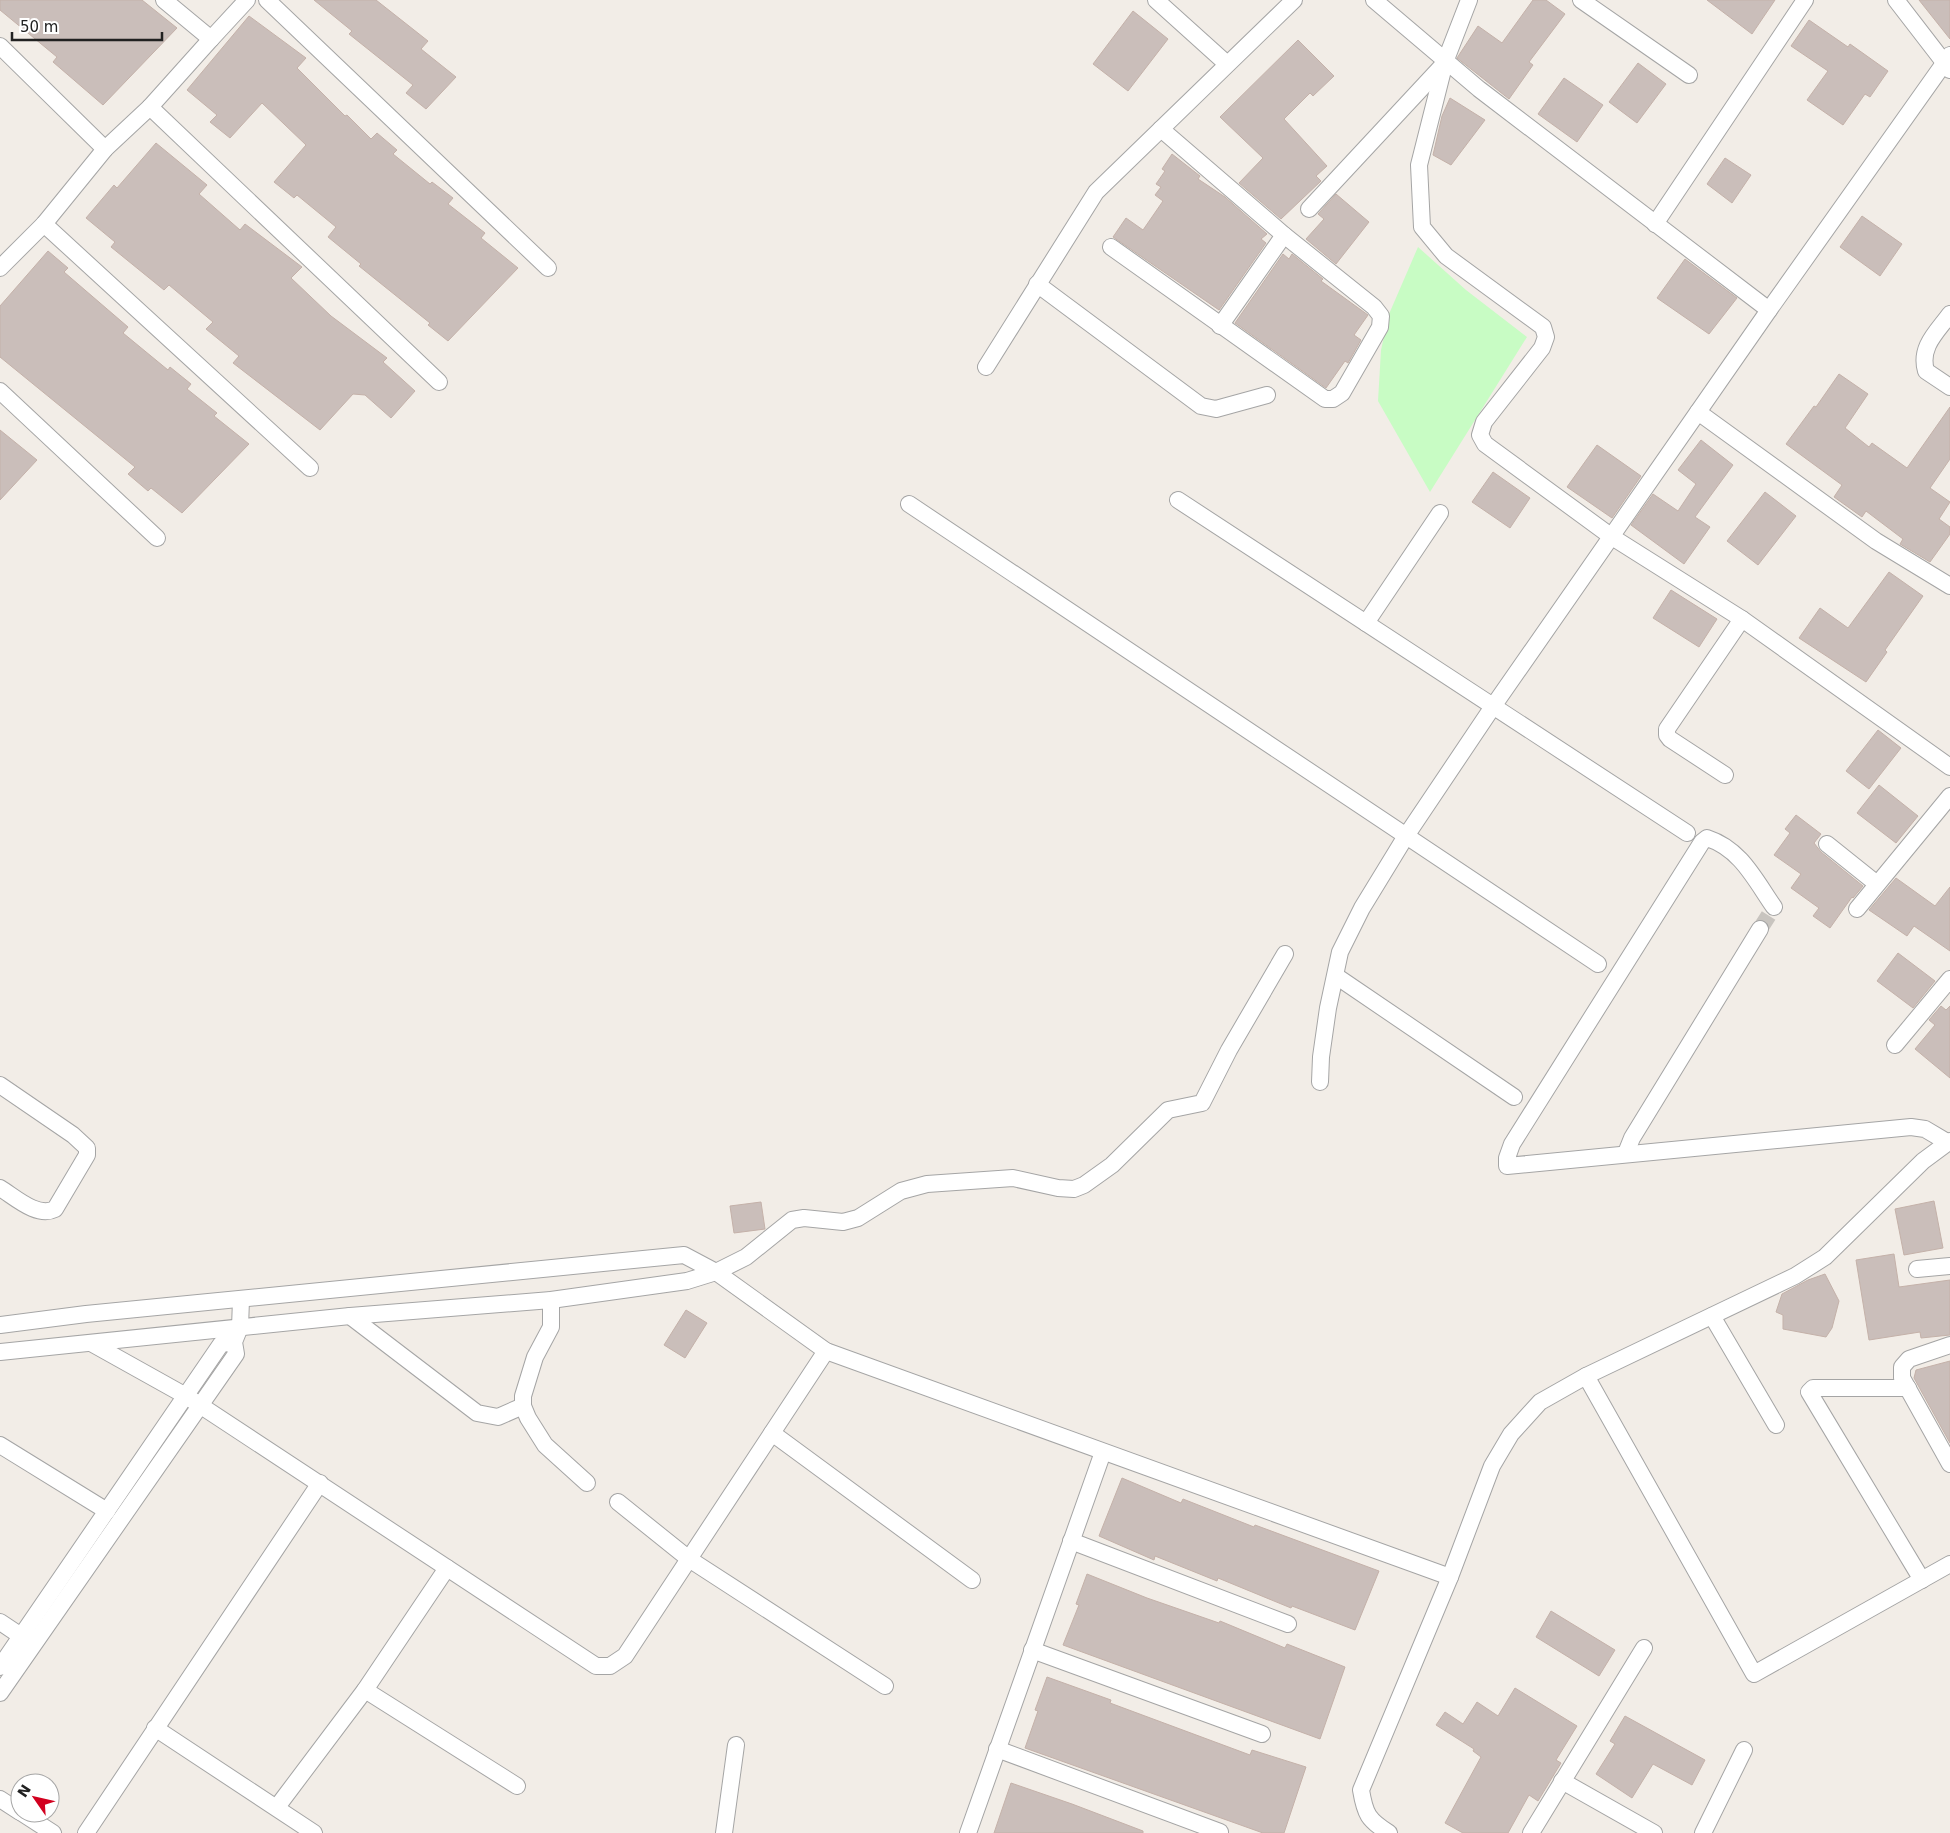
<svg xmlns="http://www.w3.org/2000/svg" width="1950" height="1833" viewBox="0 0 1950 1833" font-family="'DejaVu Sans',sans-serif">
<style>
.park{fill:#c8fcc4}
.building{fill:#cabeba;stroke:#c4b1a9}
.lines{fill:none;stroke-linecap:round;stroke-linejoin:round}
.street-tunnel{stroke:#c8c4bf;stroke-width:16;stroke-dasharray:16 8;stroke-linecap:butt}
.street-casing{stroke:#a5a5a5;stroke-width:18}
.street{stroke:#fff;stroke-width:16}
</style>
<rect width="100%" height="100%" fill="#f2ede7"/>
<!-- park -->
<polygon class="park" points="1418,247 1466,290 1527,337 1430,492 1378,401 1381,350 1389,314"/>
<!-- building -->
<g class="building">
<polygon points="0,0 142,0 177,28 103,105 53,62 57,57 0,10"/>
<polygon points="314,0 376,0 428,41 421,49 456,77 426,109 406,93 413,85 349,34 352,31"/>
<polygon points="1533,0 1546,0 1565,14 1529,62 1533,65 1509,99 1457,58 1478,26 1502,43"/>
<polygon points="1707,0 1775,0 1752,34"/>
<polygon points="1919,0 1950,0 1950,39"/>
<polygon points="1133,11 1168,39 1128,91 1093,64"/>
<polygon points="249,16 306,58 297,68 345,116 347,115 371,139 377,133 397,150 393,154 430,184 432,182 453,198 448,204 485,233 481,238 518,268 448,341 428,325 430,323 359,266 361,264 328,237 336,227 297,195 294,198 274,182 306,145 262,103 230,138 210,122 217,115 187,90"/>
<polygon points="1809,20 1848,47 1850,44 1888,71 1870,97 1865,94 1843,125 1807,100 1828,71 1791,46"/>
<polygon points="1298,40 1334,76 1313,96 1310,93 1284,119 1327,166 1316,176 1321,181 1281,219 1239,183 1263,158 1220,117"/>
<polygon points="1638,63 1666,84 1637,123 1609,102"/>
<polygon points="1564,78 1603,105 1577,142 1538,114"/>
<polygon points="1450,98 1485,120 1451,165 1433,155 1442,116"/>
<polygon points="156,143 207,185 199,194 240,230 245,224 302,267 291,278 331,316 387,358 383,362 415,391 391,418 365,395 353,394 320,430 233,363 239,356 206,329 213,322 169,285 164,290 111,247 115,242 86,218 114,185 117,188"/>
<polygon points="1172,154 1200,176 1198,179 1225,197 1267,234 1261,239 1266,243 1219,310 1113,237 1126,218 1143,230 1163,201 1155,195 1161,187 1156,184 1165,171 1162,169"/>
<polygon points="1725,158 1751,175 1732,203 1707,184"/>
<polygon points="1336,194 1369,222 1336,264 1306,239 1324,219 1318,214"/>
<polygon points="1862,216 1902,244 1880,276 1840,247"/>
<polygon points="48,251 68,268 64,272 128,327 123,333 168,370 170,367 191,384 187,389 217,413 214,416 249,444 182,513 151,488 148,491 128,474 135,467 0,357 0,306"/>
<polygon points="1283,254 1289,259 1292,254 1323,279 1321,281 1368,315 1354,335 1361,340 1348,363 1345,361 1326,388 1235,323"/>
<polygon points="1685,259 1737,298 1709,334 1657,298"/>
<polygon points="1839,374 1868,394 1845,428 1869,447 1872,443 1907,468 1950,407 1950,459 1930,488 1950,502 1939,519 1950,527 1950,534 1930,562 1900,544 1903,539 1866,511 1862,517 1834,497 1842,485 1786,444 1814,406 1816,407"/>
<polygon points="0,430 37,460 0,500"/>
<polygon points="1701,440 1733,465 1695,517 1710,527 1684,564 1631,525 1653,494 1678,511 1696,484 1678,470"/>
<polygon points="1597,445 1641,476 1612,518 1567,487"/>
<polygon points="1493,472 1530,498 1510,528 1472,502"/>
<polygon points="1765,492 1796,516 1758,565 1727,541"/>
<polygon points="1889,572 1923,596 1885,650 1887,652 1866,682 1799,638 1820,608 1848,628"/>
<polygon points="1671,590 1717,619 1699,647 1653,618"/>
<polygon points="1878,730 1901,748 1869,789 1846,771"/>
<polygon points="1879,785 1918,816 1896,843 1857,813"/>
<polygon points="1796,815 1821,834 1814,843 1821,852 1863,886 1853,898 1852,897 1830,928 1813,916 1819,908 1791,888 1801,874 1774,855 1790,833 1785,829"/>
<polygon points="1896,878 1935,906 1950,887 1950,951 1914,926 1907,936 1869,910"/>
<polygon points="1898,953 1935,981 1913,1008 1877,981"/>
<polygon points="1941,1006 1946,1010 1950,1006 1950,1078 1915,1049 1935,1025 1929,1020"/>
<polygon points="1934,1201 1943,1248 1904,1255 1895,1209"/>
<polygon points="761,1202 765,1229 734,1233 730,1206"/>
<polygon points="1894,1254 1899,1287 1950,1280 1950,1335 1921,1338 1920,1332 1869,1340 1856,1260"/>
<polygon points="1825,1274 1839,1301 1832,1328 1826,1337 1783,1329 1783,1315 1776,1312 1782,1294 1808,1280"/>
<polygon points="686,1310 707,1323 685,1358 664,1345"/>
<polygon points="1950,1361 1950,1443 1914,1378 1916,1370"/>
<polygon points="1122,1478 1181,1503 1183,1499 1254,1527 1255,1525 1379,1571 1355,1630 1292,1606 1291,1608 1218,1578 1217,1581 1155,1556 1154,1560 1099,1536"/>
<polygon points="1087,1574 1147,1598 1219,1623 1220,1621 1285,1648 1287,1644 1345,1667 1320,1739 1063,1645 1079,1605 1076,1604"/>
<polygon points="1551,1611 1615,1650 1599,1676 1536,1637"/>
<polygon points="1047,1677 1111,1700 1110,1703 1250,1755 1252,1750 1306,1767 1284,1833 1263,1833 1025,1748 1038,1711 1035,1710"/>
<polygon points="1515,1688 1577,1726 1556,1760 1561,1763 1538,1801 1529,1795 1508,1833 1463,1833 1445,1823 1481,1757 1473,1751 1474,1749 1436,1725 1445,1712 1463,1724 1477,1702 1498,1716"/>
<polygon points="1625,1716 1705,1760 1692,1785 1653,1764 1632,1798 1596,1774 1615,1744 1610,1741"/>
<polygon points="1011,1783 1072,1804 1143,1831 1143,1833 994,1833"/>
</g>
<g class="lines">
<!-- street-tunnel -->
<polyline class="street-tunnel" points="1760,929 1774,907"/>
<defs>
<g id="street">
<polyline points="164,0 211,39 247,0"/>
<polyline points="267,0 548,268"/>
<polyline points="1156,0 1227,64"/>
<polyline points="1374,0 1479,89 1769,310"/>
<polyline points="1469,0 1445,62 1419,165 1422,227 1446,256 1543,327 1546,337 1542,348 1484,422 1480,435 1485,444 1612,537 1742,619 1950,767"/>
<polyline points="1581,0 1689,75"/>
<polyline points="1896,0 1950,70"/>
<polyline points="0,46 105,149"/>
<polyline points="150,107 211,39"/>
<polyline points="1309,209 1444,64"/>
<polyline points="44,224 310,468"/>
<polyline points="1655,224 1805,0"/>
<polyline points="1111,247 1325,399 1333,399 1342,393 1380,327 1381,316 1374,307 1284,235 1161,129"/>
<polyline points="0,268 44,224 105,149 150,107 439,382"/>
<polyline points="1037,284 1201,406 1216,409 1267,395"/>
<path d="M 1950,314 C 1937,332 1919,347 1926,371 L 1950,387"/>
<polyline points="1220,326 1284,235"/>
<polyline points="986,367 1096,192 1294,0"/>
<polyline points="0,391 157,538"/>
<polyline points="1698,412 1876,541 1950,586"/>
<polyline points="1178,500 1687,833"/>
<polyline points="909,504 1598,964"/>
<polyline points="1366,623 1440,513"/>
<polyline points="1725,775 1670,739 1667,735 1667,729 1742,619"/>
<polyline points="1827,844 1877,884"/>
<path d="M 1774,907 C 1755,880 1741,849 1707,838 L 1702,842 L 1512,1144 L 1507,1158 L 1507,1166 L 1911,1127 L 1925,1129 L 1947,1142"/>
<polyline points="1857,909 1950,796"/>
<polyline points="1336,976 1514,1097"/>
<polyline points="1895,1045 1950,979"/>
<polyline points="1320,1082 1321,1057 1328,1008 1340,952 1362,908 1406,836 1494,705 1769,310 1950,55"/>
<path d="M 0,1085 L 73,1135 L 87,1148 L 87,1155 L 55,1209 C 37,1218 15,1197 0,1188"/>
<polyline points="1626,1153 1632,1138 1760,929"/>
<polyline points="1917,1269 1950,1266"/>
<polyline points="551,1300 551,1327 535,1357 523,1396 523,1406 528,1418 545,1445 587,1483"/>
<polyline points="350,1316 477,1413 498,1417 523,1406"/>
<polyline points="1712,1316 1776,1425"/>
<polyline points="0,1325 86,1314 684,1255 716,1272 826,1351 1450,1577"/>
<polyline points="91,1343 186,1396 596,1666 610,1666 625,1656 826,1351"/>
<polyline points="1950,1345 1909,1359 1902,1367 1902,1378 1950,1464"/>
<polyline points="0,1352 350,1316 551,1300 687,1281 716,1272 746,1257 792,1220 804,1218 843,1222 858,1218 901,1191 927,1184 1013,1178 1058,1188 1074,1189 1084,1185 1112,1165 1168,1110 1202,1103 1229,1050 1285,954"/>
<polyline points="1586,1376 1754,1674 1950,1564"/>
<polyline points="1908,1388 1813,1388 1809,1392 1922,1580"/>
<polyline points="772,1433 972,1580"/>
<polyline points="0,1445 107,1511"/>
<polyline points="618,1502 689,1559 885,1686"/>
<polyline points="1071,1541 1288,1624"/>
<polyline points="0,1622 21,1636"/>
<polyline points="1032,1650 1262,1734"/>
<polyline points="0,1667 221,1344 234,1342"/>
<polyline points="365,1690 517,1786"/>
<polyline points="0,1693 236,1354 234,1342 240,1327 241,1300"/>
<polyline points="155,1728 314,1833"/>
<polyline points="997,1749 1220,1832"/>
<polyline points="1562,1781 1654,1833"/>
<polyline points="0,1799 20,1812"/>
<polyline points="277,1807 365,1690 447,1568"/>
<polyline points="22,1813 53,1833"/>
<polyline points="86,1833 320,1483"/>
<polyline points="724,1833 736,1745"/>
<polyline points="968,1833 1103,1452"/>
<path d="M 1389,1833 C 1368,1820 1365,1814 1361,1790 L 1450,1577 L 1492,1466 L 1511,1434 L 1540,1402 L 1586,1376 L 1795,1276 L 1825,1257 L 1923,1161 L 1950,1141"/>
<polyline points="1531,1833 1644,1648"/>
<polyline points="1703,1833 1744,1750"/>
</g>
</defs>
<!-- street casing -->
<use href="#street" class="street-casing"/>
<!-- street -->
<use href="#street" class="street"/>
</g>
<!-- north arrow -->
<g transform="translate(35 1798) rotate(304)"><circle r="24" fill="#ffffff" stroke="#a6a6a6"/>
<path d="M0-4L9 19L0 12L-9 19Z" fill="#d2001f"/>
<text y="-8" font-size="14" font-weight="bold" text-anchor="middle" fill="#212121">N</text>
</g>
<!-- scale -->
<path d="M12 32v8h150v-8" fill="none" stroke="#212121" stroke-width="2.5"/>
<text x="20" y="32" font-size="15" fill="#212121" stroke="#ffffff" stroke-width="4" paint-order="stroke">50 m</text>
</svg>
